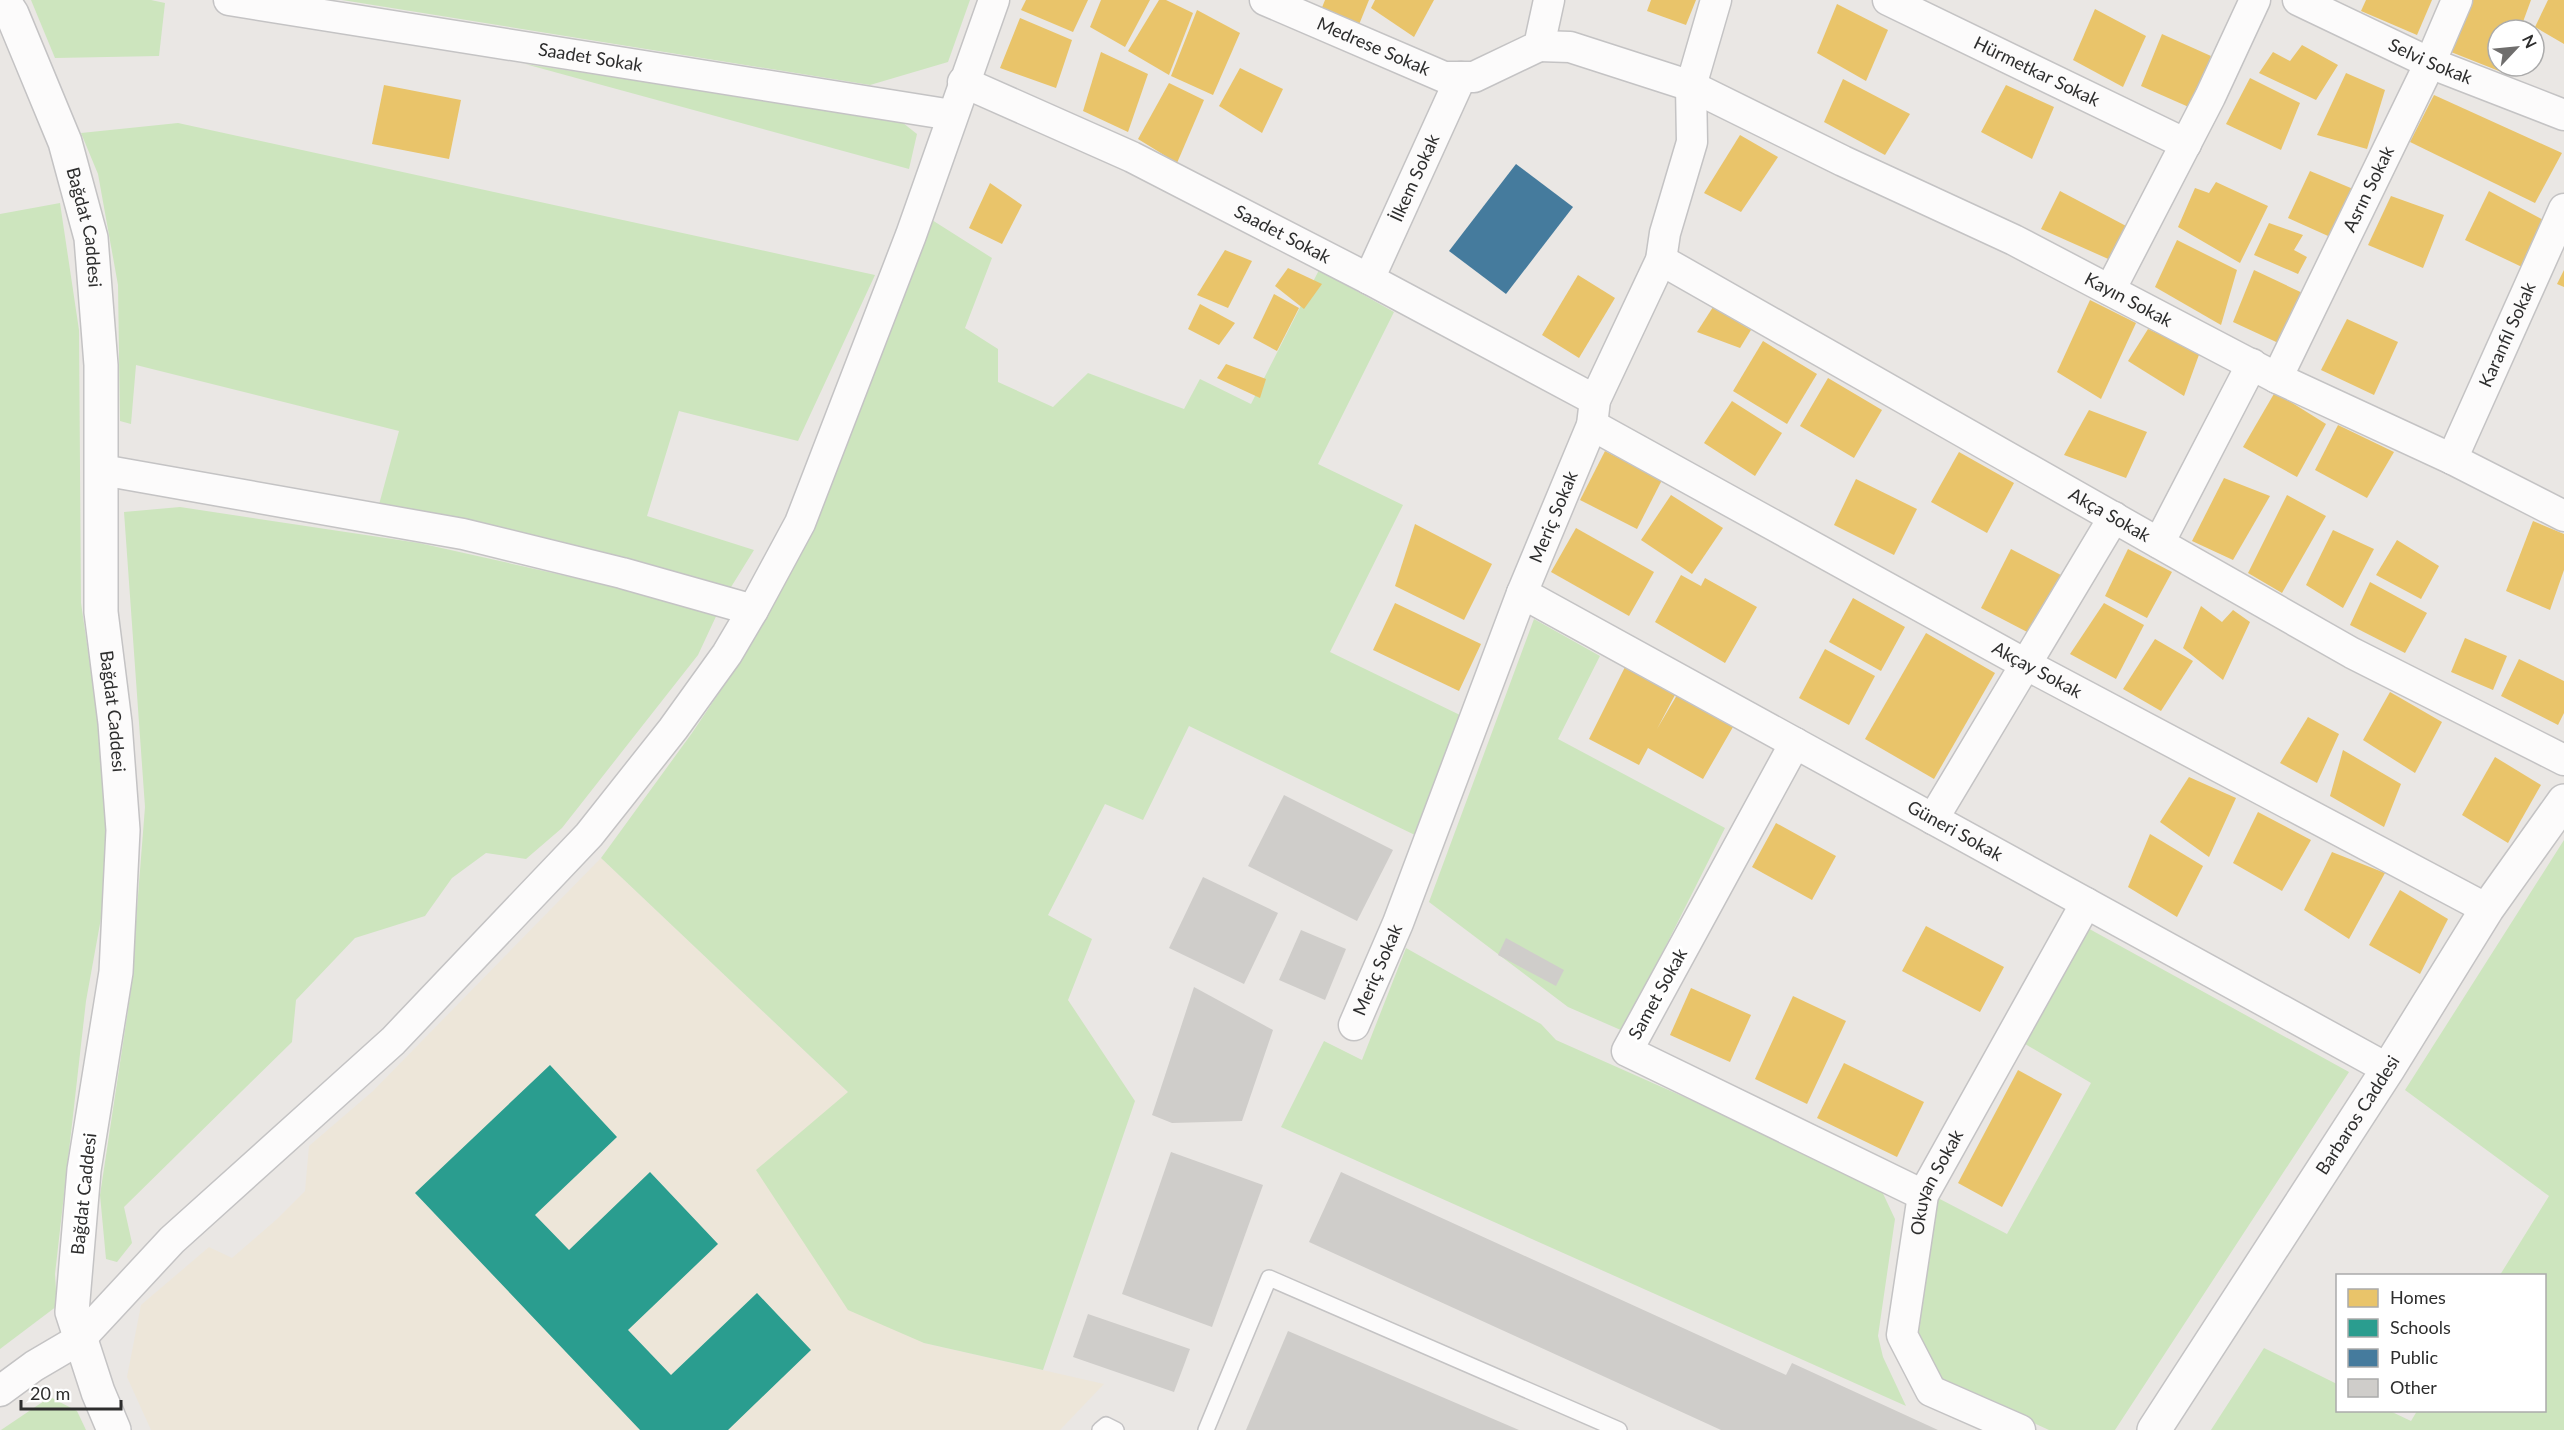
<svg xmlns="http://www.w3.org/2000/svg" width="2564" height="1430" viewBox="0 0 2564 1430" font-family="Lato,sans-serif">
<style>
.education{fill:#ede6d9}
.green{fill:#cde5be}
.homes{fill:#e9c46a}
.schools{fill:#2a9d8f}
.public{fill:#457b9d}
.building{fill:#cfcdca}
.lines{fill:none;stroke-linecap:round;stroke-linejoin:round}
.lane-casing{stroke:#c4c3c4;stroke-width:18}
.street-casing{stroke:#c4c3c4;stroke-width:33}
.secondary-casing{stroke:#c4c3c4;stroke-width:36}
.lane{stroke:#fcfbfb;stroke-width:15}
.street{stroke:#fcfbfb;stroke-width:30}
.secondary{stroke:#fcfbfb;stroke-width:33}
.labels{text-anchor:middle;stroke-width:6;stroke-linejoin:round;paint-order:stroke}
.street-label{font-size:18px;fill:#2d2d2d;stroke:#fff}
</style>
<rect width="100%" height="100%" fill="#eae7e4"/>
<!-- education -->
<polygon class="education" points="601,858 848,1092 924,1343 1104,1384 1060,1430 151,1430 127,1377 141,1305 209,1247 232,1258 277,1219 305,1191 309,1146 373,1091"/>
<!-- green -->
<g class="green">
<polygon points="31,0 151,0 165,3 159,56 55,58"/>
<polygon points="342,0 970,0 948,62 870,85"/>
<polygon points="525,64 898,119 917,134 909,169"/>
<polygon points="178,123 875,275 798,441 679,411 647,516 754,550 728,592 377,512 399,431 136,365 131,424 120,421 118,285 98,174 81,133"/>
<polygon points="60,203 79,330 81,603 107,781 109,874 86,1001 55,1274 57,1306 0,1349 0,214"/>
<polygon points="932,220 992,258 965,328 998,349 998,382 1053,407 1088,373 1184,409 1200,379 1251,404 1319,270 1394,312 1318,464 1403,505 1330,652 1462,716 1417,836 1189,726 1143,820 1105,804 1048,915 1092,939 1068,1000 1135,1101 1043,1370 924,1343 848,1310 756,1170 848,1092 601,858 692,733 745,654 811,526 854,409"/>
<polygon points="180,507 419,543 719,610 698,655 562,828 526,859 486,853 452,878 425,916 355,938 296,1000 292,1042 124,1207 132,1243 117,1262 106,1259 100,1195 130,997 145,807 124,512"/>
<polygon points="1534,619 1600,656 1558,739 1725,828 1623,1031 1568,1007 1429,902"/>
<polygon points="2564,840 2564,1430 2211,1430 2264,1348 2337,1384 2338,1410 2390,1411 2411,1421 2417,1411 2544,1410 2544,1276 2500,1275 2549,1196 2405,1090"/>
<polygon points="2084,926 2349,1072 2115,1430 2049,1430 1936,1378 1916,1341 1936,1197 2007,1234 2091,1083 2020,1041"/>
<polygon points="1406,948 1541,1024 1556,1040 1878,1183 1895,1219 1878,1336 1883,1357 1906,1406 1281,1127 1324,1041 1362,1060"/>
<polygon points="50,1397 77,1411 86,1430 1,1430"/>
</g>
<!-- homes -->
<g class="homes">
<polygon points="1026,0 1088,0 1073,32 1021,10"/>
<polygon points="1101,0 1150,0 1125,47 1090,27"/>
<polygon points="1159,0 1166,0 1193,13 1169,75 1128,51"/>
<polygon points="1325,0 1369,0 1358,27 1321,10"/>
<polygon points="1375,0 1434,0 1414,37 1371,8"/>
<polygon points="1651,0 1696,0 1686,25 1647,11"/>
<polygon points="2366,0 2432,0 2417,35 2361,11"/>
<polygon points="2473,0 2531,0 2520,30 2498,30 2498,66 2506,66 2504,73 2451,52"/>
<polygon points="2548,0 2564,0 2564,44 2535,27"/>
<polygon points="1837,4 1888,30 1866,81 1817,53"/>
<polygon points="2095,9 2146,36 2123,87 2073,60"/>
<polygon points="1197,10 1240,33 1213,95 1171,76"/>
<polygon points="1020,18 1072,40 1056,88 1000,68"/>
<polygon points="2162,34 2211,56 2191,108 2141,86"/>
<polygon points="2302,45 2338,65 2316,100 2259,73 2273,52 2290,61"/>
<polygon points="1101,52 1148,74 1128,132 1083,111"/>
<polygon points="1240,68 1283,89 1262,133 1219,106"/>
<polygon points="2346,73 2385,90 2367,149 2317,135"/>
<polygon points="2250,78 2300,103 2281,150 2226,124"/>
<polygon points="1843,79 1910,114 1885,155 1824,122"/>
<polygon points="1169,83 1204,100 1177,163 1138,139"/>
<polygon points="384,85 461,100 449,159 372,144"/>
<polygon points="2006,85 2054,107 2032,159 1981,132"/>
<polygon points="2434,95 2562,153 2535,203 2410,142"/>
<polygon points="1740,135 1778,157 1741,212 1704,193"/>
<polygon points="2310,171 2358,191 2337,240 2288,218"/>
<polygon points="2216,182 2268,206 2240,263 2178,227 2195,188 2209,193"/>
<polygon points="990,183 1022,205 1002,244 969,228"/>
<polygon points="2060,191 2128,227 2115,262 2041,229"/>
<polygon points="2489,191 2547,222 2522,267 2465,240"/>
<polygon points="2391,196 2444,215 2423,268 2368,245"/>
<polygon points="2269,223 2303,235 2294,250 2307,257 2298,274 2254,255"/>
<polygon points="2177,240 2237,270 2221,325 2155,287"/>
<polygon points="1225,250 1252,261 1228,308 1197,295"/>
<polygon points="1288,268 1322,284 1304,309 1275,286"/>
<polygon points="2254,270 2309,296 2287,347 2233,322"/>
<polygon points="2564,270 2564,287 2557,284"/>
<polygon points="1578,275 1615,298 1579,358 1542,335"/>
<polygon points="1274,294 1299,308 1277,351 1253,338"/>
<polygon points="2090,300 2136,323 2101,399 2057,372"/>
<polygon points="1200,304 1235,323 1219,345 1188,329"/>
<polygon points="1713,307 1751,330 1740,348 1697,332"/>
<polygon points="2347,319 2398,342 2374,395 2321,370"/>
<polygon points="2148,329 2200,352 2184,396 2128,361"/>
<polygon points="1763,341 1817,374 1787,424 1733,391"/>
<polygon points="1226,364 1266,379 1260,398 1217,378"/>
<polygon points="1828,378 1882,410 1854,458 1800,426"/>
<polygon points="2275,392 2326,424 2297,477 2243,447"/>
<polygon points="1732,401 1782,433 1755,476 1704,443"/>
<polygon points="2089,410 2147,432 2126,478 2064,455"/>
<polygon points="2338,425 2394,452 2367,498 2315,470"/>
<polygon points="1605,451 1662,480 1637,529 1580,500"/>
<polygon points="1959,452 2014,483 1987,533 1931,502"/>
<polygon points="2224,478 2270,496 2233,560 2192,541"/>
<polygon points="1856,479 1917,509 1894,555 1834,525"/>
<polygon points="1671,495 1723,528 1692,574 1641,540"/>
<polygon points="2287,495 2326,516 2282,593 2248,573"/>
<polygon points="2533,521 2564,534 2564,570 2550,610 2506,591"/>
<polygon points="1415,524 1492,564 1464,620 1395,586"/>
<polygon points="1576,528 1654,572 1629,616 1551,572"/>
<polygon points="2333,530 2374,549 2343,608 2306,585"/>
<polygon points="2397,540 2439,566 2421,599 2376,575"/>
<polygon points="2011,549 2061,575 2031,634 1981,608"/>
<polygon points="2128,549 2172,572 2147,618 2105,596"/>
<polygon points="1681,575 1701,586 1705,578 1757,607 1725,663 1655,622"/>
<polygon points="2370,582 2427,613 2405,653 2350,625"/>
<polygon points="1853,598 1905,627 1881,671 1829,642"/>
<polygon points="1395,603 1481,644 1459,691 1373,650"/>
<polygon points="2104,603 2144,625 2116,679 2070,654"/>
<polygon points="2201,606 2222,622 2233,610 2250,622 2223,680 2183,648"/>
<polygon points="1926,633 1995,673 1934,779 1865,739"/>
<polygon points="2465,638 2507,656 2493,690 2451,672"/>
<polygon points="2155,639 2193,661 2161,711 2123,689"/>
<polygon points="1825,649 1875,676 1849,725 1799,698"/>
<polygon points="2519,659 2564,681 2564,713 2558,725 2501,696"/>
<polygon points="1625,667 1676,693 1657,729 1677,695 1733,727 1703,779 1648,748 1639,765 1589,739"/>
<polygon points="2390,692 2442,722 2415,773 2363,740"/>
<polygon points="2308,717 2339,734 2317,783 2280,763"/>
<polygon points="2343,750 2401,784 2384,827 2330,796"/>
<polygon points="2495,757 2541,785 2508,843 2462,815"/>
<polygon points="2189,777 2236,798 2209,857 2160,822"/>
<polygon points="2258,812 2311,840 2282,891 2233,863"/>
<polygon points="1776,823 1836,856 1812,900 1752,867"/>
<polygon points="2150,834 2203,866 2177,917 2128,887"/>
<polygon points="2332,852 2385,873 2349,939 2304,910"/>
<polygon points="2400,890 2448,919 2420,974 2369,945"/>
<polygon points="1926,926 2004,967 1980,1012 1902,971"/>
<polygon points="1691,988 1751,1015 1730,1062 1670,1035"/>
<polygon points="1793,996 1846,1021 1807,1104 1755,1079"/>
<polygon points="1844,1063 1924,1102 1897,1157 1817,1118"/>
<polygon points="2018,1070 2062,1094 2002,1207 1958,1183"/>
</g>
<!-- schools -->
<polygon class="schools" points="550,1065 617,1137 535,1215 569,1250 650,1172 718,1244 628,1330 671,1375 757,1293 811,1350 728,1430 640,1430 415,1193"/>
<!-- public -->
<polygon class="public" points="1516,164 1573,207 1506,294 1449,251"/>
<!-- building -->
<g class="building">
<polygon points="1284,795 1393,850 1357,921 1248,866"/>
<polygon points="1203,877 1278,913 1244,984 1169,948"/>
<polygon points="1301,930 1346,949 1325,1000 1279,980"/>
<polygon points="1506,938 1564,970 1556,986 1498,955"/>
<polygon points="1194,987 1273,1030 1242,1121 1172,1123 1152,1115"/>
<polygon points="1171,1152 1263,1185 1212,1327 1122,1294"/>
<polygon points="1341,1172 1786,1375 1792,1363 1938,1430 1721,1430 1309,1242"/>
<polygon points="1088,1314 1190,1349 1174,1392 1073,1357"/>
<polygon points="1288,1331 1519,1430 1246,1430"/>
</g>
<g class="lines">
<defs>
<g id="lane">
<polyline points="1100,1430 1106,1425 1116,1430"/>
<polyline points="1206,1430 1269,1278 1619,1430"/>
</g>
<g id="street">
<path id="s1" d="M 229,0 L 952,115"/>
<path id="s2" d="M 1265,0 L 1444,77 L 1474,77 L 1539,46 L 1549,0"/>
<path id="s3" d="M 1888,0 L 2186,144"/>
<path id="s4" d="M 2298,0 L 2430,63 L 2564,115"/>
<path id="s5" d="M 1539,46 L 1570,47 L 1691,86 L 1843,161 L 2014,240 L 2277,378 L 2452,459 L 2564,516"/>
<path id="s6" d="M 963,82 L 1132,157 L 1369,279 L 1595,400"/>
<path id="s7" d="M 1661,260 L 2352,653 L 2564,760"/>
<path id="s8" d="M 1369,279 L 1461,77"/>
<polyline points="2110,290 2210,97 2255,0"/>
<path id="s9" d="M 2277,378 L 2430,63 L 2457,0"/>
<path id="s10" d="M 1592,425 L 2027,665 L 2487,909"/>
<path id="s11" d="M 2452,459 L 2564,209"/>
<polyline points="102,470 463,534 622,573 753,610"/>
<polyline points="2159,543 2252,364"/>
<path id="s12" d="M 1522,593 L 2388,1069"/>
<polyline points="1795,743 1627,1051 1923,1195"/>
<polyline points="1933,819 2114,517"/>
<path id="s13" d="M 1354,1025 L 1398,923 L 1522,593 L 1592,425 L 1595,400 L 1661,260 L 1665,233 L 1692,142 L 1691,86 L 1716,0"/>
<polyline points="0,1391 34,1366 80,1339 172,1240 393,1041 589,835 673,729 727,654 753,610 800,523 911,235 994,0"/>
<path id="s14" d="M 2020,1430 L 1931,1391 L 1902,1335 L 1923,1195 L 2086,903"/>
</g>
<g id="secondary">
<path id="s15" d="M 3,0 L 12,14 L 65,142 L 91,238 L 101,365 L 101,612 L 115,723 L 123,830 L 116,972 L 84,1170 L 72,1312 L 98,1392 L 114,1430"/>
<path id="s16" d="M 2154,1430 L 2388,1069 L 2487,909 L 2564,801"/>
</g>
</defs>
<!-- lane casing -->
<use href="#lane" class="lane-casing"/>
<!-- street casing -->
<use href="#street" class="street-casing"/>
<!-- secondary casing -->
<use href="#secondary" class="secondary-casing"/>
<!-- lane -->
<use href="#lane" class="lane"/>
<!-- street -->
<use href="#street" class="street"/>
<!-- secondary -->
<use href="#secondary" class="secondary"/>
</g>
<g class="labels">
<!-- street labels -->
<g class="street-label">
<text dy="6" stroke="none"><textPath href="#s2" startOffset="118">Medrese Sokak</textPath></text>
<text dy="6" stroke="none"><textPath href="#s1" startOffset="366">Saadet Sokak</textPath></text>
<text dy="6" stroke="none"><textPath href="#s4" startOffset="146">Selvi Sokak</textPath></text>
<text dy="6" stroke="none"><textPath href="#s3" startOffset="165">Hürmetkar Sokak</textPath></text>
<text dy="6" stroke="none"><textPath href="#s8" startOffset="111">İlkem Sokak</textPath></text>
<text dy="6" stroke="none"><textPath href="#s9" startOffset="210">Asrın Sokak</textPath></text>
<text dy="6" stroke="none"><textPath href="#s15" startOffset="243">Bağdat Caddesi</textPath></text>
<text dy="6" stroke="none"><textPath href="#s6" startOffset="354">Saadet Sokak</textPath></text>
<text dy="6" stroke="none"><textPath href="#s5" startOffset="645">Kayın Sokak</textPath></text>
<text dy="6" stroke="none"><textPath href="#s11" startOffset="136">Karanfil Sokak</textPath></text>
<text dy="6" stroke="none"><textPath href="#s7" startOffset="516">Akça Sokak</textPath></text>
<text dy="6" stroke="none"><textPath href="#s13" startOffset="546">Meriç Sokak</textPath></text>
<text dy="6" stroke="none"><textPath href="#s10" startOffset="508">Akçay Sokak</textPath></text>
<text dy="6" stroke="none"><textPath href="#s15" startOffset="729">Bağdat Caddesi</textPath></text>
<text dy="6" stroke="none"><textPath href="#s12" startOffset="494">Güneri Sokak</textPath></text>
<text dy="6" stroke="none"><textPath href="#s13" startOffset="60">Meriç Sokak</textPath></text>
<text transform="translate(1658 994) rotate(-61)" y="6">Samet Sokak</text>
<text dy="6" stroke="none"><textPath href="#s16" startOffset="375">Barbaros Caddesi</textPath></text>
<text dy="6" stroke="none"><textPath href="#s14" startOffset="318">Okuyan Sokak</textPath></text>
<text transform="translate(84 1194) rotate(-84)" y="6">Bağdat Caddesi</text>
</g>
</g>
<!-- legend -->
<rect x="2336" y="1274" width="210" height="138" fill="#ffffff" stroke="#ababab" stroke-width="1.5"/>
<rect x="2348" y="1289" width="30" height="18" fill="#e9c46a" stroke="#ababab" stroke-width="1.5"/>
<text x="2390" y="1304" font-size="18" fill="#2d2d2d">Homes</text>
<rect x="2348" y="1319" width="30" height="18" fill="#2a9d8f" stroke="#ababab" stroke-width="1.5"/>
<text x="2390" y="1334" font-size="18" fill="#2d2d2d">Schools</text>
<rect x="2348" y="1349" width="30" height="18" fill="#457b9d" stroke="#ababab" stroke-width="1.5"/>
<text x="2390" y="1364" font-size="18" fill="#2d2d2d">Public</text>
<rect x="2348" y="1379" width="30" height="18" fill="#cfcdca" stroke="#ababab" stroke-width="1.5"/>
<text x="2390" y="1394" font-size="18" fill="#2d2d2d">Other</text>
<!-- north arrow -->
<g transform="translate(2516 48) rotate(64)"><circle r="28" fill="#ffffff" stroke="#ababab" stroke-width="1.5"/>
<path d="M0-4.5L10 22L0 15L-10 22Z" fill="#6f6e6d"/>
<text y="-9" font-size="16" font-weight="bold" text-anchor="middle" fill="#2d2d2d">N</text>
</g>
<!-- scale -->
<path d="M21 1400v9h100v-9" fill="none" stroke="#2d2d2d" stroke-width="3"/>
<text x="30" y="1400" font-size="18" fill="#2d2d2d" stroke="#ffffff" stroke-width="4.5" paint-order="stroke">20 m</text>
</svg>
